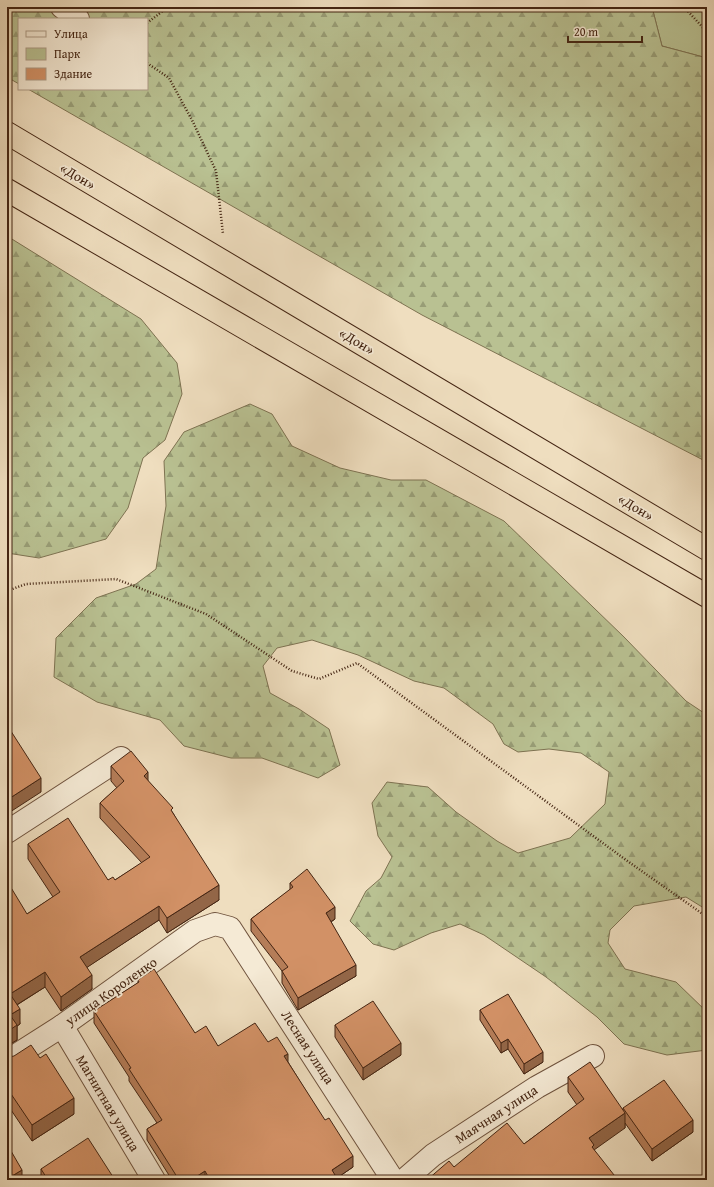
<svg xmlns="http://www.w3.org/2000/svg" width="714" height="1187" viewBox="0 0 714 1187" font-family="'Gentium Book Plus',serif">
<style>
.green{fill:#b9c192;stroke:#7e7352}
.forest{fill:url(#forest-firs);stroke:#7e7352}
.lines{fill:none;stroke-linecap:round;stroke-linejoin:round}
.minor-casing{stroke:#6f533e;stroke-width:24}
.highway-casing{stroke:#442513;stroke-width:24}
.path{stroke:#442513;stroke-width:2.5;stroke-dasharray:1 2;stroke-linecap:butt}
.minor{stroke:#f5ead5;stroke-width:22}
.highway{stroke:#efdebf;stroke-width:22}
.wall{fill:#b57d58;stroke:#442513}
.shaded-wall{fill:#936647;stroke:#442513}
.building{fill:#d29166;stroke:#442513}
.labels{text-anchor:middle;stroke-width:3.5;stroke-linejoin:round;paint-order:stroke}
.street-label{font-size:14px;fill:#442513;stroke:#f5ead5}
</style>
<defs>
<pattern id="forest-firs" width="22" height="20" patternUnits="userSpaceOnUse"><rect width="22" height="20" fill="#b9c192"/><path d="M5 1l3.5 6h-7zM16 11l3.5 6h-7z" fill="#989d76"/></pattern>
</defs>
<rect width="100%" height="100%" fill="#efdebf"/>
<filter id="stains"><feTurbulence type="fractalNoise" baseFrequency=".005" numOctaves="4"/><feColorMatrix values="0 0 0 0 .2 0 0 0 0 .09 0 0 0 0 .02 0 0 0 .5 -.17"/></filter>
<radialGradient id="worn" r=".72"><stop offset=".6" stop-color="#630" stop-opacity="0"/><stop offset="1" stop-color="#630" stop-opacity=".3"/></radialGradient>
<!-- green -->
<polygon class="green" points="652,7 707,7 707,58 662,46"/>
<!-- forest -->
<g class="forest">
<polygon points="7,7 652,7 662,46 707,58 707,462 422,315 28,89 147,89 147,19 19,19 19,84 7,77"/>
<polygon points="7,236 141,319 177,363 182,394 165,440 143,458 128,508 106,539 39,558 7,553"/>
<polygon points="250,404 272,414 292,446 340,468 391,480 426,480 504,521 624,637 686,701 707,715 707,910 686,897 634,906 610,930 608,943 625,969 676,982 707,1012 707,1050 667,1055 624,1044 597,1017 546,977 484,935 460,924 431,933 394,950 373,944 350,921 366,891 381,878 392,857 378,836 372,803 387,782 428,787 456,812 497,841 518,853 570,838 605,804 609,772 581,753 549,749 518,752 504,744 493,724 444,688 414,681 358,655 312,640 277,648 263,666 270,693 299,709 329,729 340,765 318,778 262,758 231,758 184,746 160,720 97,702 54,677 56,638 96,598 136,584 156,569 166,506 164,461 184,432"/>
</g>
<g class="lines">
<defs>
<g id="minor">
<polyline points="62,7 78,19"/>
<polyline points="7,832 121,758"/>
<polyline points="62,1026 154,1180"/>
<polyline points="7,1061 62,1026 195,931 215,924 230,928 393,1180"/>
<polyline points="404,1180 433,1155 537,1087 593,1056"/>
</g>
<g id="highway">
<polyline points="7,133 707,549"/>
<polyline points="7,190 707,596"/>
</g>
</defs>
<!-- minor casing -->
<use href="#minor" class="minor-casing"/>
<!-- highway casing -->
<use href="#highway" class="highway-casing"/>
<!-- path -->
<g class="path">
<polyline points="684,7 707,32"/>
<polyline points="147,23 168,7"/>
<polyline points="147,63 169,78 192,120 216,171 223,234"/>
<polyline points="7,591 26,584 116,579 206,614 292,671 319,679 357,663 626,860 707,917"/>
</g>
<!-- minor -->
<use href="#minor" class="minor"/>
<!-- highway -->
<use href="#highway" class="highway"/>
</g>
<!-- wall -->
<g class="wall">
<polygon points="111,766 148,781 173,813 219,900 167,933 159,920 87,967 92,989 61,1011 45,987 17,1005 20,1024 17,1026 17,1040 7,1046 27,914 53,897 28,859 28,844 108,880 115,880 142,863 100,818 100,803 117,788 111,781"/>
<polygon points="290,883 335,919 331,922 356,976 298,1010 282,983 282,971 251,931 251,919 290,890"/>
<polygon points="138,980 195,1033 218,1046 268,1042 288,1062 353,1167 337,1178 338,1180 172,1180 147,1140 147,1129 157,1123 129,1081 129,1077 94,1023 94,1011 138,983"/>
<polygon points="480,1010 543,1062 524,1074 508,1049 501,1053 480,1020"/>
<polygon points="335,1025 401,1055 363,1080 335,1037"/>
<polygon points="9,1057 74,1114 32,1141 7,1104 7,1062 9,1060"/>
<polygon points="568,1077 623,1110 623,1108 693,1132 652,1161 625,1123 625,1128 454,1167 524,1144 577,1105 568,1092"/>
<polygon points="41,1169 115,1180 41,1180"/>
</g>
<!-- shaded-wall -->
<g class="shaded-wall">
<polygon points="148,772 148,787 144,776"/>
<polygon points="41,778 41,792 7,814 7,800"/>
<polygon points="219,885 219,900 167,933 167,918"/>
<polygon points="159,906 159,920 80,972 80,957"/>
<polygon points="335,907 335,919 326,925 326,913"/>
<polygon points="356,965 356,976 298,1010 298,998"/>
<polygon points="45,972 45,987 10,1009 10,994"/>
<polygon points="92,975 92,989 61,1011 61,997"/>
<polygon points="20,1009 20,1024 17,1026 17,1040 7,1046 7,1032 10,1015"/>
<polygon points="508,1039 508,1049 501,1053 501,1043"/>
<polygon points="401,1043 401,1055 363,1080 363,1068"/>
<polygon points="543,1052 543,1062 524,1074 524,1064"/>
<polygon points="288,1054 288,1065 284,1056"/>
<polygon points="74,1098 74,1114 32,1141 32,1125"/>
<polygon points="625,1113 625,1128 594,1150 594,1161 589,1138"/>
<polygon points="693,1120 693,1132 652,1161 652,1149"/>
<polygon points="353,1156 353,1167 334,1180 332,1170"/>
<polygon points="22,1170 22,1180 7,1180 7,1179"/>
<polygon points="205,1171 205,1180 191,1180"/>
</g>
<!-- building -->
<g class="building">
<polygon points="7,725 41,778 7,800"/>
<polygon points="131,751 148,772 144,776 173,808 171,810 219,885 167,918 159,906 80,957 92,975 61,997 45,972 10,994 20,1009 10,1015 17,1025 7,1032 7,881 27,914 60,892 28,844 68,818 108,880 113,877 115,880 150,857 100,803 124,781 111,766"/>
<polygon points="307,869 335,907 326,913 356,965 298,998 282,971 288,967 251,919 293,887 290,883"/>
<polygon points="154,969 195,1033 206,1026 218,1046 255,1023 268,1042 277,1037 288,1054 284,1056 325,1120 329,1118 353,1156 332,1170 338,1180 210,1180 205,1171 191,1180 179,1180 147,1129 162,1120 129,1069 131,1068 94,1011 139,982 138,980"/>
<polygon points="508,994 543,1052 524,1064 508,1039 501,1043 480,1010"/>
<polygon points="373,1001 401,1043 363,1068 335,1025"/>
<polygon points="31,1045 40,1058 46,1054 74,1098 32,1125 7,1088 7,1062 10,1059 9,1057 14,1056"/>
<polygon points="590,1062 625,1113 589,1138 594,1145 592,1147 618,1180 427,1180 449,1161 454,1167 507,1123 524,1144 584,1099 568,1077"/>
<polygon points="664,1080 693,1120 652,1149 623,1108"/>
<polygon points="88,1138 115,1180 48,1180 41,1169"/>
<polygon points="11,1151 22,1170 7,1179 7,1154"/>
</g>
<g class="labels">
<!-- street labels -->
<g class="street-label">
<text transform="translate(78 176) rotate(31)" y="5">«Дон»</text>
<text transform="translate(357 341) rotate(31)" y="5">«Дон»</text>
<text transform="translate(636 507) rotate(31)" y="5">«Дон»</text>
<text transform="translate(111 991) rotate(-35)" y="5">улица Короленко</text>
<text transform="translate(308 1047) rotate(57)" y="5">Лесная улица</text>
<text transform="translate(108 1103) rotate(59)" y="5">Магнитная улица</text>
<text transform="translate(496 1114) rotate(-33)" y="5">Маячная улица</text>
</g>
</g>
<!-- margin -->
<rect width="714" height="1187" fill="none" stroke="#efdebf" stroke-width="24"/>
<rect x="8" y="8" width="698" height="1171" fill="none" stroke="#442513" stroke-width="2"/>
<rect x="12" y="12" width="690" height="1163" fill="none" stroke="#442513"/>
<!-- legend -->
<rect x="18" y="18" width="130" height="72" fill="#f5ead5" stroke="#ae9b87"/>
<rect x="26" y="31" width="20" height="6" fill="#f5ead5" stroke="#ae9b87"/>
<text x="54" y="38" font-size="12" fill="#442513">Улица</text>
<rect x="26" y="48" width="20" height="12" fill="#b9c192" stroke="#ae9b87"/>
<text x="54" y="58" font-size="12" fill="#442513">Парк</text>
<rect x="26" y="68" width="20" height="12" fill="#d29166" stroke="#ae9b87"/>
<text x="54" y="78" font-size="12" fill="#442513">Здание</text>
<!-- scale -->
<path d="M568 36v6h74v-6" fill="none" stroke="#442513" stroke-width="2"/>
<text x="574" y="36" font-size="12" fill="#442513" stroke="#f5ead5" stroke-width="3" paint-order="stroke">20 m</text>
<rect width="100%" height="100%" filter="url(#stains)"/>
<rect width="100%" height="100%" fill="url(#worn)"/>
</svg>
